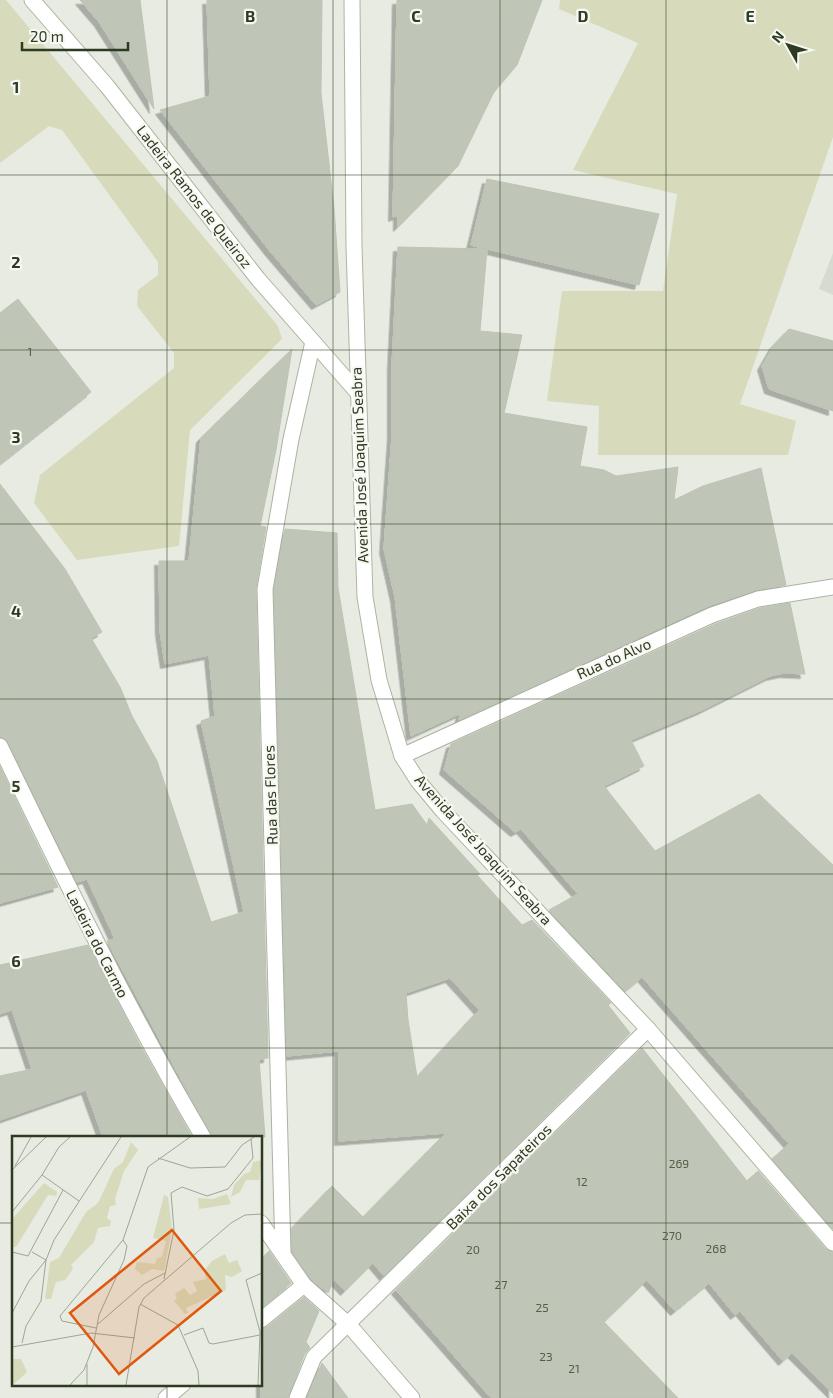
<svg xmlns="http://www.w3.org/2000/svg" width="833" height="1398" viewBox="0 0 833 1398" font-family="'Exo 2',sans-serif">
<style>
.built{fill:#d6dbcf}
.green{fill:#d7dbbb}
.building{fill:#bfc6b7;stroke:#bdc4b4;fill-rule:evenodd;filter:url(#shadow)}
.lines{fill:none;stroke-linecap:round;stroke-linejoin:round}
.street-casing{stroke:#abb3a4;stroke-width:17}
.secondary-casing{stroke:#abb6a0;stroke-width:17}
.street{stroke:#fff;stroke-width:15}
.secondary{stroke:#fff;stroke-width:15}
.grid{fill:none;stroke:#2d3b22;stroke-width:1;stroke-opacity:0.55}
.labels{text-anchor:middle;stroke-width:4.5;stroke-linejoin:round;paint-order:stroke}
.number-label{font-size:12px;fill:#525e47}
.street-label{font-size:15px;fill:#2d3b22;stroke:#f6f8f1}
.inset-road{fill:none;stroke:#9da595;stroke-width:1}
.view{fill:#df580d;fill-opacity:0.15;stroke:#df580d;stroke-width:2.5}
.inset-edge{fill:none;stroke:#2d3b22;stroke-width:2.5}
.grid-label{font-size:16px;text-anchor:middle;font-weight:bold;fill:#2d3b22;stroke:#f6f8f1;stroke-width:4.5;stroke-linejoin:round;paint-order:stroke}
</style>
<defs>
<filter id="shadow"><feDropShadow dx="-4.5" dy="4.5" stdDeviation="0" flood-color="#0004"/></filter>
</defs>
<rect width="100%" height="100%" fill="#e7ebe1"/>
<!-- built -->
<polygon class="built" points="833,253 833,295 819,289"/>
<!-- green -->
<g class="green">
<polygon points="0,0 6,0 278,326 282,339 190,430 179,546 77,560 34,503 40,475 174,368 174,353 137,306 138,290 158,275 158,262 62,130 49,126 0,163"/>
<polygon points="560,0 833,0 833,137 740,404 796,421 788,455 598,455 599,406 547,401 562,291 663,291 677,194 573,170 638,43 559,9"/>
</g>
<!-- building -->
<g class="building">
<polygon points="80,0 140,0 154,109 99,22"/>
<polygon points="207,0 322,0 321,93 334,208 340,292 316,305 269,250 160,110 210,96"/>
<polygon points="397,0 542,0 517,65 494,92 458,166 398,227 398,215 393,217"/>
<polygon points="487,179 659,214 639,285 487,249 480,331 522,335 504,413 587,427 580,466 604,470 616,476 678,467 674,500 703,486 761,468 786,585 755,590 708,606 459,720 461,713 411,736 395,597 384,549 392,436 392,365 398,247 486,249 471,245"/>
<polygon points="18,299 91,392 0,464 0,313"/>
<polygon points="789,329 833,341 833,411 769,389 762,366 774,345"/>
<polygon points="292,349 276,450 260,526 266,527 256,589 268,1058 259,1059 265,1137 212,1137 107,941 115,939 87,879 77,882 8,742 0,737 0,484 65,569 102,632 91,638 120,687 132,716 157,761 211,922 244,912 201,721 215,716 209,655 165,664 160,631 159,561 189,561 201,438"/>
<path d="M 285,529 L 337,533 L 338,588 L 375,810 L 412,804 L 427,825 L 429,818 L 480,874 L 477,875 L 522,925 L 532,920 L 611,1003 L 608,1005 L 630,1033 L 384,1276 L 373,1263 L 345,1291 L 334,1279 L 328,1293 L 311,1279 L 292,1252 L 292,1228 L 332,1186 L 363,1217 L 446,1133 L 339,1141 L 339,1051 L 287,1056 L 274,590 ZM 450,978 L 479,1010 L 417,1077 L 408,1020 L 406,993 Z"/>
<polygon points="790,603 805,674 784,673 770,676 702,710 631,740 644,766 604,786 655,851 759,794 833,865 833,1229 772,1159 789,1144 642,977 625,991 549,910 578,894 521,829 515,832 444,770 451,744 715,624 760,608"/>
<polygon points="0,767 58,887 0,903"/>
<polygon points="88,945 140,1045 192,1137 103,1137 86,1090 0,1120 0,1076 32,1069 12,1010 0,1014 0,965"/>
<polygon points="642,1048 747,1181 758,1171 826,1249 833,1252 833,1394 792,1353 783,1361 740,1311 735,1315 709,1283 675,1311 647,1280 604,1322 678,1398 491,1398 396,1290"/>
<polygon points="269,1251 291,1283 261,1308 261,1259"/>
<polygon points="304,1297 319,1311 306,1342 310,1348 305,1353 288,1398 261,1398 261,1329 267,1327"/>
<polygon points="322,1363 348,1398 307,1398"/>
</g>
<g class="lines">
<defs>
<g id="street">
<path d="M 0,746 C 64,878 128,1010 203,1137"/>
<polyline points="402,756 712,615 758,599 833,587"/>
<polyline points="261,1223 304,1285 349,1325 412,1398"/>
<polyline points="283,1252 265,589 291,439 313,342"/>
<polyline points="261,1320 304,1285"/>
<polyline points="166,1398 183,1384"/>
<polyline points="297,1398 314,1357 648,1029"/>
</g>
<g id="secondary">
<polyline points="32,0 107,86 258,279 358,393"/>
<polyline points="352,0 354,246 365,597 379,680 402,756 418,781 443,811 648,1029 833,1243"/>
</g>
</defs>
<!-- street casing -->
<use href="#street" class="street-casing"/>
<!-- secondary casing -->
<use href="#secondary" class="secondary-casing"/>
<!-- street -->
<use href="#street" class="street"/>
<!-- secondary -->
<use href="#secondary" class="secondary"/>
</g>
<!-- grid -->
<path class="grid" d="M 167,0 L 167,1137M 333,0 L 333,1398M 500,0 L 500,1398M 666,0 L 666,1398M 0,175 L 833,175M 0,350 L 833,350M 0,524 L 833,524M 0,699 L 833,699M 0,874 L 833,874M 0,1048 L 833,1048M 0,1223 L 14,1223M 261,1223 L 833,1223M 167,1384 L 167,1398"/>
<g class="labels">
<!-- number labels -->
<g class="number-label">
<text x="30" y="356">1</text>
<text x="679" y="1168">269</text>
<text x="582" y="1186">12</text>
<text x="672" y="1240">270</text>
<text x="716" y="1253">268</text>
<text x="473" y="1254">20</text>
<text x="501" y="1289">27</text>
<text x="542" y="1312">25</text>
<text x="546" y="1361">23</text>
<text x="574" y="1373">21</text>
</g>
<!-- street labels -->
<g class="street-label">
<text transform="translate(194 197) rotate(52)" y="5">Ladeira Ramos de Queiroz</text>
<text transform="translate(360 465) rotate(-92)" y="5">Avenida José Joaquim Seabra</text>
<text transform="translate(614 659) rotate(-24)" y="5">Rua do Alvo</text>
<text transform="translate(271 795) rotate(-92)" y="5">Rua das Flores</text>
<text transform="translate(483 850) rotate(48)" y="5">Avenida José Joaquim Seabra</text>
<text transform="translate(97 944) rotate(63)" y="5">Ladeira do Carmo</text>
<text transform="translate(499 1177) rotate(-45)" y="5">Baixa dos Sapateiros</text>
</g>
</g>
<!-- overview -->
<g transform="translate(12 1136)">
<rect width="250" height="250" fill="#e7ebe1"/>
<path d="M 119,6 L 126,14 L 112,35 L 103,63 L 104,69 L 98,70 L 95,82 L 99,85 L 98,90 L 86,92 L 82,106 L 59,129 L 61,133 L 53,144 L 44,146 L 39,163 L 33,163 L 38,126 L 47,122 L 74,76 L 86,67 L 102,33 L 111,26 ZM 250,24 L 247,44 L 234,44 L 228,56 L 219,61 L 222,49 L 232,38 L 238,36 L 241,26 ZM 32,47 L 45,56 L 44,60 L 36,59 L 4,111 L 0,111 L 0,83 ZM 215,58 L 219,68 L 187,73 L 186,62 L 201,63 ZM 152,59 L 156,61 L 160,93 L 152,135 L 140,133 L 130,139 L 123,133 L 125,126 L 143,128 L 145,122 L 150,121 L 154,105 L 141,102 ZM 213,118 L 217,127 L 225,124 L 230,135 L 220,141 L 213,139 L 214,154 L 174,172 L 176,177 L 173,178 L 162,165 L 165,162 L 163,158 L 172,152 L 178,159 L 185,155 L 181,146 L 194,143 L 192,135 L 200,125 ZM 0,223 L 9,223 L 15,236 L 1,249 Z" fill="#d7dbbb"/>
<path class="inset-road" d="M 146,22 L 178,32 L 213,31 L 230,9 L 239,3M 3,30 L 19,1M 0,34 L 34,1M 30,39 L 67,65M 0,76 L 30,39 L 47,11 L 58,1M 0,116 L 16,120 L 51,54M 152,143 L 162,94 L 159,57 L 170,51 L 195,60 L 216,53 L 241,22 L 239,3 L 242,1M 128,168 L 166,189 L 186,235 L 187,249M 0,177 L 17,145 L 34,124 L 20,116M 86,188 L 132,148 L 153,137M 84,192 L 50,185 L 48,180 L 111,104 L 136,31 L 178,1M 172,199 L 191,192 L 197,207 L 201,208 L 248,199M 10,207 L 14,190 L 29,165 L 34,124 L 42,104 L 109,1M 0,211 L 79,197 L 123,202M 58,249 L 72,234 L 81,211 L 87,179 L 112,124 L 115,110 L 111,104M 75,249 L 75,228M 114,249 L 127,171 L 132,162 L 219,87 L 233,79 L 250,78M 246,249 L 248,196 L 234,144 L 250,137"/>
<path class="view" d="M 160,94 L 209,155 L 107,238 L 58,177 Z"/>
<rect width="250" height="250" class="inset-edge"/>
</g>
<g class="grid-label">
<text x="250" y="22">B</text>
<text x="416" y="22">C</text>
<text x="583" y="22">D</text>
<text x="750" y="22">E</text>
<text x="16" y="93">1</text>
<text x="16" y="268">2</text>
<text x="16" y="443">3</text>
<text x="16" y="617">4</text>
<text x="16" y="792">5</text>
<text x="16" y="967">6</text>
</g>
<!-- north arrow -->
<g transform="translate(788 45) rotate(309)" stroke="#f6f8f1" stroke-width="4" paint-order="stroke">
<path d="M0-4L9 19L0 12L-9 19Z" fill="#2d3b22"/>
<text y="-8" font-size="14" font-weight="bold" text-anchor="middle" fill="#2d3b22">N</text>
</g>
<!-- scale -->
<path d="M22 42v8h106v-8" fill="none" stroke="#2d3b22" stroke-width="2.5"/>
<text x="30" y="42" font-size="15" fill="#2d3b22" stroke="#f6f8f1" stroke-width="4" paint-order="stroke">20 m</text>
</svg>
